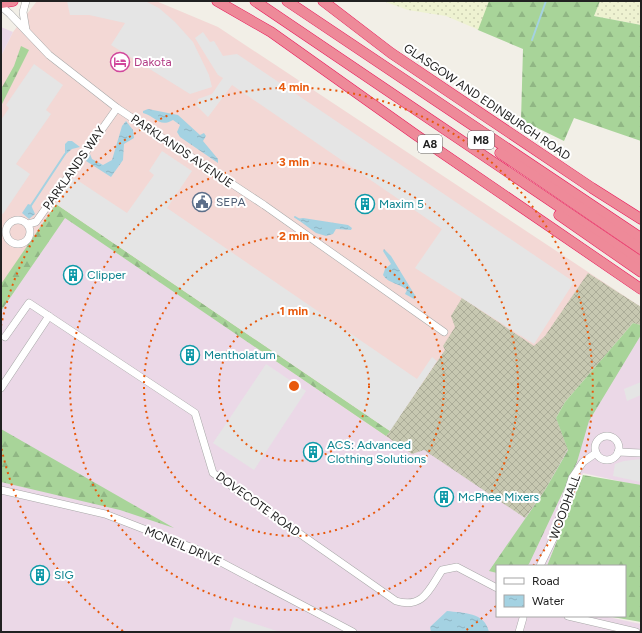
<svg xmlns="http://www.w3.org/2000/svg" width="642" height="633" viewBox="0 0 642 633" font-family="Figtree,sans-serif">
<style>
.commercial{fill:#f3d8d5}
.industrial{fill:#ebd8e7}
.construction{fill:url(#construction-cross-hatch)}
.farmland{fill:url(#farmland-dots)}
.forest{fill:url(#forest-firs)}
.parking{fill:#e5e5e5}
.water{fill:url(#water-ripples)}
.lines{fill:none;stroke-linecap:round;stroke-linejoin:round}
.stream{stroke:#a4d2e2;stroke-width:2}
.minor-casing{stroke:#a8a8a8;stroke-width:8}
.highway-casing{stroke:#e91b5b;stroke-width:11}
.minor{stroke:#fff;stroke-width:7}
.highway{stroke:#ee8a99;stroke-width:10}
.ring{fill:none;stroke:#e8590c;stroke-width:2;stroke-dasharray:2 4}
.labels{text-anchor:middle;stroke-width:4;stroke-linejoin:round;paint-order:stroke}
.shield{fill:#fff;stroke:#646464;stroke-width:1}
.shield-label{font-size:11px;font-weight:bold;fill:#212121}
.hotel-label{font-size:12px;fill:#b23c85;stroke:#fff;text-anchor:start}
.street-label{font-size:12px;fill:#212121;stroke:#fff}
.service-label{font-size:12px;fill:#4e5e75;stroke:#fff;text-anchor:start}
.culture-label{font-size:12px;fill:#0d838f;stroke:#fff;text-anchor:start}
.centre{fill:#e8590c;stroke:#fff;stroke-width:2}
.ring-label{font-size:12px;text-anchor:middle;font-weight:bold;fill:#e8590c;stroke:#fff;stroke-width:4;stroke-linejoin:round;paint-order:stroke}
</style>
<defs>
<pattern id="construction-cross-hatch" width="8" height="8" patternUnits="userSpaceOnUse"><rect width="8" height="8" fill="#c7c8b1"/><path d="M0 0l8 8M0 8l8-8" fill="none" stroke="#abac98"/></pattern>
<pattern id="farmland-dots" width="8" height="8" patternUnits="userSpaceOnUse"><rect width="8" height="8" fill="#eef2d1"/><path d="M2 2h.1M6 6h.1" fill="none" stroke="#cccfb3" stroke-width="1.8" stroke-linecap="round"/></pattern>
<pattern id="forest-firs" width="22" height="20" patternUnits="userSpaceOnUse"><rect width="22" height="20" fill="#a8d499"/><path d="M5 1l3.5 6h-7zM16 11l3.5 6h-7z" fill="#90b684"/></pattern>
<pattern id="water-ripples" width="26" height="14" patternUnits="userSpaceOnUse"><rect width="26" height="14" fill="#a4d2e2"/><path d="M2 4q2-2 4 0t4 0M15 11q2-2 4 0t4 0" fill="none" stroke="#8db4c2"/></pattern>
</defs>
<rect width="100%" height="100%" fill="#f2efe7"/>
<!-- commercial -->
<polygon class="commercial" points="37,1 156,1 218,27 641,307 641,325 633,323 412,454 65,218 1,311 1,56 13,32"/>
<!-- industrial -->
<g class="industrial">
<polygon points="1,27 13,32 1,56"/>
<polygon points="65,217 412,454 424,449 525,518 556,418 641,325 641,486 583,473 547,566 497,566 497,616 603,616 641,624 641,632 1,632 1,311"/>
</g>
<!-- construction -->
<polygon class="construction" points="588,273 641,307 641,325 633,323 565,402 556,418 568,449 545,490 525,518 424,450 412,454 386,436 445,350 443,346 455,327 451,316 462,298 534,346 545,336"/>
<!-- farmland -->
<g class="farmland">
<polygon points="383,1 490,1 479,30 446,16 408,10"/>
<polygon points="600,1 641,1 641,25 594,16"/>
</g>
<!-- forest -->
<g class="forest">
<polygon points="489,1 600,1 594,16 641,25 641,141 574,118 564,141 521,120 523,49 478,30"/>
<polygon points="21,46 29,50 1,106 1,89 14,66"/>
<polygon points="56,204 390,431 386,436 65,218 1,311 1,284"/>
<polygon points="633,323 641,325 641,335 589,421 577,462 529,564 527,566 497,566 497,573 489,571 545,490 568,450 556,418 565,402"/>
<polygon points="1,429 174,528 120,510 1,482"/>
<polygon points="583,475 641,485 641,622 607,616 625,616 625,566 547,566"/>
</g>
<!-- parking -->
<g class="parking">
<polygon points="67,1 145,1 159,8 175,22 193,42 209,75 212,87 190,94 111,45 125,23 89,15 70,15"/>
<polygon points="203,32 210,42 214,41 223,56 237,54 574,282 534,344 415,268 442,229 232,85 208,117 197,106 198,99 212,94 223,78 218,75 195,38"/>
<polygon points="34,64 63,85 46,110 51,114 16,164 30,174 3,214 1,213 1,120 9,108 6,105"/>
<polygon points="162,151 192,171 167,208 417,379 432,357 437,361 390,431 56,204 74,178 127,213 154,175 149,171"/>
<polygon points="266,364 306,391 254,470 213,443"/>
<polygon points="641,382 641,395 627,401 624,389"/>
<polygon points="641,459 641,482 613,476 615,464 624,461"/>
<polygon points="234,617 280,632 229,632"/>
</g>
<!-- water -->
<g class="water">
<path d="M 148,109 L 178,115 L 200,135 L 204,133 L 206,136 L 203,141 L 218,159 L 218,163 L 180,137 L 177,132 L 180,125 L 173,120 C 159,128 157,117 143,113 L 143,111 Z"/>
<polygon points="126,121 133,130 134,138 124,144 123,160 111,177 86,161 90,154 92,159 103,165 112,160 122,126"/>
<polygon points="68,141 72,141 80,147 72,149 65,155 65,144"/>
<polygon points="28,204 31,205 35,214 29,219 22,213"/>
<polygon points="303,218 348,225 352,228 351,230 336,229 333,234 326,236 316,233 297,219"/>
<path d="M 384,249 L 391,256 L 416,297 L 414,299 L 405,294 L 407,290 C 399,283 389,284 383,275 L 385,269 L 391,264 L 383,251 Z"/>
<path d="M 447,611 C 463,613 485,612 489,632 L 431,632 L 430,627 Z"/>
</g>
<g class="lines">
<!-- stream -->
<g class="stream">
<polyline points="532,40 546,1"/>
<polyline points="30,207 65,154"/>
<polyline points="295,217 300,220"/>
</g>
<defs>
<g id="minor">
<polyline points="26,1 23,12 26,30"/>
<polyline points="1,6 10,14 49,55 117,108 264,205 444,332"/>
<circle cx="18" cy="232" r="12"/>
<polyline points="28,224 36,222 117,108"/>
<path d="M 5,337 L 29,303 L 195,413 L 213,473 L 396,601 C 423,609 429,590 442,570 L 457,567 L 497,588"/>
<polyline points="1,388 49,316"/>
<circle cx="607" cy="448" r="12"/>
<polyline points="618,452 641,453"/>
<polyline points="1,490 105,514 198,550 353,632"/>
<polyline points="540,566 553,539 572,478 583,462 596,453"/>
<polyline points="568,616 636,632"/>
<polyline points="519,632 523,618"/>
</g>
<g id="highway">
<polyline points="217,1 271,32 416,135 641,289"/>
<polyline points="255,1 641,262"/>
<polyline points="287,1 641,238"/>
<polyline points="323,1 391,53 592,188 641,219"/>
<polyline points="1,3 13,1"/>
<polyline points="500,153 641,249"/>
<polyline points="559,215 641,272"/>
</g>
</defs>
<!-- minor casing -->
<use href="#minor" class="minor-casing"/>
<!-- highway casing -->
<use href="#highway" class="highway-casing"/>
<!-- minor -->
<use href="#minor" class="minor"/>
<!-- highway -->
<use href="#highway" class="highway"/>
</g>
<!-- distance rings -->
<g class="ring">
<circle cx="294" cy="386" r="75"/>
<circle cx="294" cy="386" r="150"/>
<circle cx="294" cy="386" r="224"/>
<path d="M496 606A299 299 0 0 1 465 631M123 631A299 299 0 0 1 1 446M1 326A299 299 0 1 1 533 566"/>
</g>
<!-- icons -->
<defs>
<symbol id="hotel-ring" viewBox="-11 -11 22 22"><circle r="9.5" fill="#fff" stroke="#d1479c" stroke-width="1.5"/><path d="M-6-4.5h1.5V1H6V5H4.5V3h-9V5H-6ZM-4 0a1.8 1.8 0 1 1 3.6 0ZM.5 0V-2.5h3Q6-2.5 6 0Z" fill="#d1479c"/></symbol>
<symbol id="civic-ring" viewBox="-11 -11 22 22"><circle r="9.5" fill="#fff" stroke="#5c6f8a" stroke-width="1.5"/><path d="M-.6-6.5H3V-4.5H.6V-3L4-1V1h2V6H-6V1h2V-1L-.6-3ZM-1.2 2.5V6h2.4V2.5Z" fill="#5c6f8a"/></symbol>
<symbol id="building-ring" viewBox="-11 -11 22 22"><circle r="9.5" fill="#fff" stroke="#0f9aa8" stroke-width="1.5"/><path d="M-4-6H4V6H1V3H-1V6H-4ZM-2.5-4.3h1.7v1.8h-1.7ZM.8-4.3h1.7v1.8H.8ZM-2.5-1h1.7V.8h-1.7ZM.8-1h1.7V.8H.8Z" fill="#0f9aa8"/></symbol>
</defs>
<g fill-rule="evenodd">
<use href="#hotel-ring" x="109" y="51" width="22" height="22"/>
<use href="#civic-ring" x="191" y="191" width="22" height="22"/>
<use href="#building-ring" x="354" y="193" width="22" height="22"/>
<use href="#building-ring" x="62" y="264" width="22" height="22"/>
<use href="#building-ring" x="179" y="344" width="22" height="22"/>
<use href="#building-ring" x="302" y="441" width="22" height="22"/>
<use href="#building-ring" x="433" y="486" width="22" height="22"/>
<use href="#building-ring" x="29" y="564" width="22" height="22"/>
</g>
<g class="labels">
<!-- shield labels -->
<g class="shield">
<rect x="468" y="131" width="26" height="18" rx="3"/>
<rect x="418" y="135" width="24" height="18" rx="3"/>
</g>
<g class="shield-label">
<text x="481" y="144">M8</text>
<text x="430" y="148">A8</text>
</g>
<!-- hotel labels -->
<g class="hotel-label">
<text x="134" y="66">Dakota</text>
</g>
<!-- street labels -->
<g class="street-label">
<text transform="translate(487 102) rotate(34)" y="4">GLASGOW AND EDINBURGH ROAD</text>
<text transform="translate(182 151) rotate(34)" y="4">PARKLANDS AVENUE</text>
<text transform="translate(74 168) rotate(-55)" y="4">PARKLANDS WAY</text>
<text transform="translate(258 504) rotate(36)" y="4">DOVECOTE ROAD</text>
<text transform="translate(565 507) rotate(-70)" y="4">WOODHALL</text>
<text transform="translate(183 546) rotate(23)" y="4">MCNEIL DRIVE</text>
</g>
<!-- service labels -->
<g class="service-label">
<text x="216" y="206">SEPA</text>
</g>
<!-- culture labels -->
<g class="culture-label">
<text x="379" y="208">Maxim 5</text>
<text x="87" y="279">Clipper</text>
<text x="204" y="359">Mentholatum</text>
<text x="327" y="449">ACS: Advanced<tspan x="327" dy="14">Clothing Solutions</tspan></text>
<text x="458" y="501">McPhee Mixers</text>
<text x="54" y="579">SIG</text>
</g>
</g>
<circle cx="294" cy="386" r="6" class="centre"/>
<g class="ring-label">
<text x="294" y="91">4 min</text>
<text x="294" y="166">3 min</text>
<text x="294" y="240">2 min</text>
<text x="294" y="315">1 min</text>
</g>
<!-- border -->
<rect width="642" height="633" fill="none" stroke="#212121" stroke-width="4"/>
<!-- legend -->
<rect x="496" y="565" width="130" height="52" fill="#ffffff" stroke="#a6a6a6"/>
<rect x="504" y="578" width="20" height="6" fill="#ffffff" stroke="#a6a6a6"/>
<text x="532" y="585" font-size="12" fill="#212121">Road</text>
<rect x="504" y="595" width="20" height="12" fill="url(#water-ripples)" stroke="#a6a6a6"/>
<text x="532" y="605" font-size="12" fill="#212121">Water</text>
</svg>
